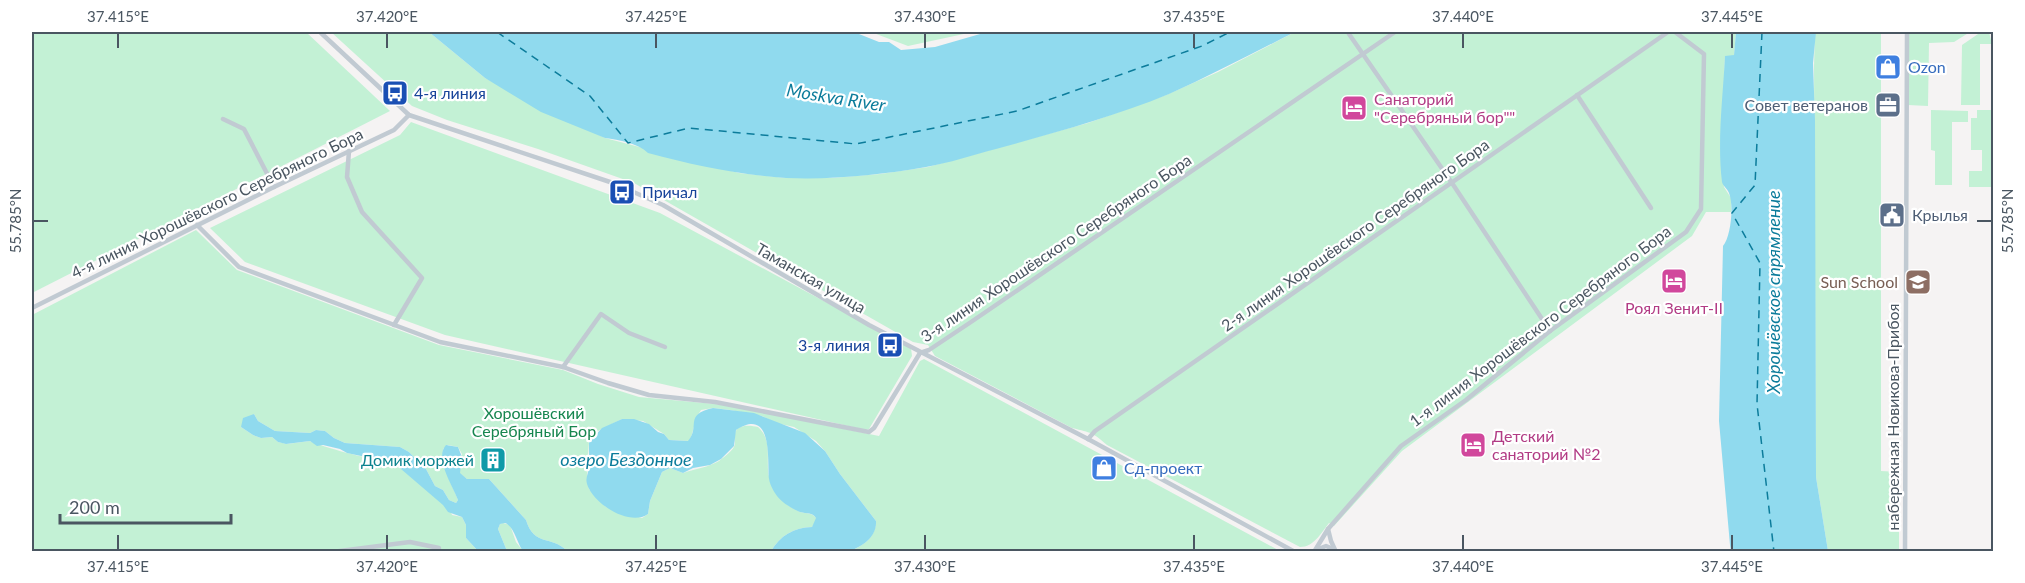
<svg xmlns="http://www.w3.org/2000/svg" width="2025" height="583" viewBox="0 0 2025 583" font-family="Lato,sans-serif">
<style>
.green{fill:#c3f1d5}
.water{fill:#90daee}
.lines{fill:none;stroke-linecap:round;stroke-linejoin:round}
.ferry{stroke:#0c7c9b;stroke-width:1.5;stroke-dasharray:8 6;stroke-linecap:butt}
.street{stroke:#c1cad2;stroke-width:4.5}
.ticks{fill:none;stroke:#4a5661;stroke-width:2}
.labels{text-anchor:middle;stroke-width:4.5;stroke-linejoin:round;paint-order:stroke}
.shop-label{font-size:16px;fill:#366cbe;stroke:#fff;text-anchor:start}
.transit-label{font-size:16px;fill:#164399;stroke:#fff;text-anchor:start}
.hotel-label{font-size:16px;fill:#b23c85;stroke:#fff;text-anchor:start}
.service-label{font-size:16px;fill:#4e5e75;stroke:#fff;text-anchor:end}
.street-label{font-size:16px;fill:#4a5661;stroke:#fff}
.education-label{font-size:16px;fill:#785e54;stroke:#fff;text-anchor:end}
.park-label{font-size:16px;fill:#17864f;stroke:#fff}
.culture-label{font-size:16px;fill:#0d838f;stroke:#fff;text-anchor:end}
.water-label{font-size:18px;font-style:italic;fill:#0c7c9b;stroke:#fff}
.neatline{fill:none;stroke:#4a5661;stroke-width:2}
.ticks-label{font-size:15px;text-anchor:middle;fill:#4a5661}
</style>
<rect width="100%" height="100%" fill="#f5f3f3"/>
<!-- green -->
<g class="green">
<polygon points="32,32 306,32 390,111 32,293"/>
<path d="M 331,32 L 429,32 L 485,78 L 605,138 L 739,173 L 786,178 L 832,178 L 880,174 L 928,167 L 1088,123 L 1166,95 L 1218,72 L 1295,32 L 1736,32 L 1734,56 L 1725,56 L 1721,160 L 1724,187 L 1731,198 L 1731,212 L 1706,212 L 1692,236 L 1402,451 L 1334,526 L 1329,523 C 1321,533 1314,547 1300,547 L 1107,445 C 1092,432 1092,433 1072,428 L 935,356 L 928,345 L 913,342 L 634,183 L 538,149 L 447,120 L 412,106 Z"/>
<polygon points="871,32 973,32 908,46"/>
<polygon points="1815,32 1881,32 1881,471 1899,472 1899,551 1828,551 1816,477 1814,66"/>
<polygon points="1909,32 1970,32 1954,42 1929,43 1928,106 1908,105"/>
<polygon points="1981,32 1989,32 1992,44 1980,44 1980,105 1961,105 1962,45"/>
<polygon points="1931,110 1968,111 1968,122 1952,122 1952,185 1935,185 1935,151 1931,150"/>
<polygon points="1977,110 1993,110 1993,187 1969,187 1969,171 1982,171 1982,150 1971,150 1971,118 1977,118"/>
<polygon points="411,122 660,213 911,348 912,356 869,429 866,430 445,335 245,262 210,228 400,135"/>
<path d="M 196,230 L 237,270 L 439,345 L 563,370 L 598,384 L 639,397 L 726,405 L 879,436 L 920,361 L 924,359 L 1280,551 L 850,551 C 863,546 876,537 876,521 L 840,474 L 825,451 L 816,441 L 794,427 L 776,423 L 762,416 L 730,410 L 713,408 L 701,410 C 693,421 694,434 689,441 L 669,440 L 664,434 L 643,421 L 622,419 L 598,431 L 589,442 L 588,455 L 589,465 L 587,474 L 589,489 L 606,507 L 642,518 L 648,514 L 650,501 L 662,472 L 670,468 L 683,473 C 695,469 709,467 719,461 C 724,457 734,450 735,444 C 735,441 734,437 735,434 C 736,424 750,425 758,427 C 775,442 763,465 771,484 C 776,498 788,506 800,512 C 807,514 812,512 817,519 L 812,527 C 794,527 780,536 771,551 L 567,551 C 552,535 534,547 526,520 L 489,479 L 467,479 L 459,473 L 462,454 L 458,447 L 448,445 L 443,449 C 442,469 451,482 458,500 L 456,503 L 449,500 L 443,490 L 435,486 L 426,469 L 409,452 L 400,447 L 345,443 L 334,438 L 325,431 L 316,430 L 310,433 L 275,431 L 258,421 L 254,414 L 241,427 L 253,435 L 261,438 L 272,437 L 278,442 L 287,444 L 310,441 C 313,444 367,459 375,459 C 381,459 383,458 389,460 C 410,469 426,490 443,504 L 449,507 L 452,515 L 462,517 L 466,525 L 466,538 L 478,551 L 32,552 L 32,315 Z"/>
<polygon points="503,523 510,525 516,542 523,551 507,551 498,529 500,524"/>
</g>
<!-- water -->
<g class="water">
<path d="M 429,32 L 854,32 L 879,42 L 889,42 L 901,50 L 935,47 L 987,32 L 1295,32 C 1253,53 1212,75 1169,94 C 1113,117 1054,133 996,149 C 973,155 949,163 926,167 C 880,175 832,180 786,178 C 739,175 693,165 648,153 C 638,143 619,140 605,138 L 541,112 L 485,78 Z"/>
<path d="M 1736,32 L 1816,32 L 1813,63 L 1815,120 L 1816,477 L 1828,551 L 1731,551 L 1730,545 L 1719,421 L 1723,246 C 1731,237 1734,205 1729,193 C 1727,188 1723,186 1722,182 C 1717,141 1723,97 1725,56 L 1734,55 Z"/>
<path d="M 713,408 L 754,413 L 805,433 L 825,451 L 840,474 L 876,521 C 877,537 863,546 850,551 L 771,551 C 780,536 794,527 812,527 L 816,518 C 812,512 807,514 800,512 C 793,509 782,503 777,496 C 774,492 770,485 769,479 C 767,462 774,406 736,430 L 734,446 L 721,459 L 710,465 L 693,468 L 683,473 L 670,468 L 662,472 L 650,501 L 648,514 C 630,527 593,504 587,484 C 585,477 589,473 589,466 C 589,458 589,450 589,442 L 602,428 L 622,419 L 634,419 L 649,424 L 658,432 L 664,434 L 669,440 L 688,441 C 701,426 683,415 713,408 Z"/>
<path d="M 254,414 L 258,421 L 275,431 L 310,433 L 316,430 L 325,431 L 334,438 L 345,443 L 400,447 L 409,452 L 426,469 L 435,486 L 443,490 L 449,500 L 456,503 L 458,500 C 453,486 434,458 446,445 L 458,447 L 462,457 L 460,473 L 467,479 L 489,479 L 526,520 C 534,547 552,535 567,551 L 523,551 C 517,543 514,526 505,523 L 500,524 L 498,529 L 507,551 L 478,551 L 466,538 L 466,525 L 462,517 L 448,512 L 443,505 L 394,463 L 383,458 L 375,459 L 347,453 L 340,449 L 323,445 L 317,446 L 310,441 L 286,444 L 278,442 L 272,437 L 261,438 L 253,435 L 241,427 L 243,418 Z"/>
</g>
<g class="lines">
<!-- ferry -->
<g class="ferry">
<polyline points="497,32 590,96 628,143 689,128 856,144 1017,111 1202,46 1230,32"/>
<polyline points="1762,32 1755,185 1732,213 1760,263 1757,404 1774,552"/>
</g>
<!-- street -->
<g class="street">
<polyline points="320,32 409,115 613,183 663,205 869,325 1088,439 1295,552"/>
<polyline points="1349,34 1452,183 1550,331"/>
<polyline points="1577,95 1651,208"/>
<polyline points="223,119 244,129 274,187"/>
<polyline points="349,151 347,177 362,212 422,278 394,325"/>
<polyline points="197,225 239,267 440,342 563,367 608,383 649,395 715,402 869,432 874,428 920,353 929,350 971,322 1395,32"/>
<polyline points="32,308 274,187 394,130 409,115"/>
<polyline points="563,367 601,314 629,333 665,347"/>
<polyline points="1088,439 1095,431 1668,32"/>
<polyline points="1328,529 1331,541 1336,552"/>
<polyline points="1316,550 1326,546 1333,549"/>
<polyline points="332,552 410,542 439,548"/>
<polyline points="1314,552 1328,529 1401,446 1466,400 1550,331 1686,232 1701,209 1704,54 1675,32"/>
<polyline points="1905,552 1907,32"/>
</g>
</g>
<!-- ticks -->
<path class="ticks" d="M 118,33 L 118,48M 387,33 L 387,48M 656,33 L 656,48M 925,33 L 925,48M 1194,33 L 1194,48M 1463,33 L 1463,48M 1732,33 L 1732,48M 33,221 L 48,221M 1977,221 L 1992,221M 118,535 L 118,550M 387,535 L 387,550M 656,535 L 656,550M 925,535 L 925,550M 1194,535 L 1194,550M 1463,535 L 1463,550M 1732,535 L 1732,550"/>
<!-- icons -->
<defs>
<symbol id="shop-square" viewBox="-11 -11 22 22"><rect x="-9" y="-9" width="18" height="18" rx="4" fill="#3f7fe0" stroke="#fff"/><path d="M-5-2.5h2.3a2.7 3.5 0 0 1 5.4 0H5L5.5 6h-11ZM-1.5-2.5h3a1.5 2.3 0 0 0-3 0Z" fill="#fff"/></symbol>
<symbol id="bus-square" viewBox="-11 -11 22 22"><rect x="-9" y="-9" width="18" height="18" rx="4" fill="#1a4fb4" stroke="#fff"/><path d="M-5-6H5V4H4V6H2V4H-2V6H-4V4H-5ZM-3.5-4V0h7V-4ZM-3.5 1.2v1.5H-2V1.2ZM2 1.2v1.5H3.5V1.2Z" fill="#fff"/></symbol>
<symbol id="office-square" viewBox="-11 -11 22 22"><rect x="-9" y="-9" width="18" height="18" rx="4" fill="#5c6f8a" stroke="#fff"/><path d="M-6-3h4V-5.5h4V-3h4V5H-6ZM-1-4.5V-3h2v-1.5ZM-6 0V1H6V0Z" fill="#fff"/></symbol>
<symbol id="hotel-square" viewBox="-11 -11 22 22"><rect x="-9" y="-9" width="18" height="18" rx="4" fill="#d1479c" stroke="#fff"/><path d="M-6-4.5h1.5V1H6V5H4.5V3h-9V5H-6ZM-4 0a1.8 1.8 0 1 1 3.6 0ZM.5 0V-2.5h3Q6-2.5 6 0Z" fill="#fff"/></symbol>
<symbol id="civic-square" viewBox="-11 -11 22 22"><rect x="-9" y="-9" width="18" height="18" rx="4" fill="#5c6f8a" stroke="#fff"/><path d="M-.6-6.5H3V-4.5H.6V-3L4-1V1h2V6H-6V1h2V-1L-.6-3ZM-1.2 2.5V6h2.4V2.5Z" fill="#fff"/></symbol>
<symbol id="school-square" viewBox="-11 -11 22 22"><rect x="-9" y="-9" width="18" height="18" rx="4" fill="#8d6e63" stroke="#fff"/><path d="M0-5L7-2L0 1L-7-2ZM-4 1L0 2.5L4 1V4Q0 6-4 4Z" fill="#fff"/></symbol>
<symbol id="building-square" viewBox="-11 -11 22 22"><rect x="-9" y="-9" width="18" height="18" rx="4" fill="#0f9aa8" stroke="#fff"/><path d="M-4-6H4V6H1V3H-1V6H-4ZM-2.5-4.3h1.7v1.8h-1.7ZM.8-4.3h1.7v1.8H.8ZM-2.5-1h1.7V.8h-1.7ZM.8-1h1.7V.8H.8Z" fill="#fff"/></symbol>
</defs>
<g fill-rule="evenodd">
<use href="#shop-square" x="1873" y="52" width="30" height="30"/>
<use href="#bus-square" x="380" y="78" width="30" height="30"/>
<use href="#office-square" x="1873" y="90" width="30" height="30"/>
<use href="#hotel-square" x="1339" y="93" width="30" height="30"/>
<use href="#bus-square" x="607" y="177" width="30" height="30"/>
<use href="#civic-square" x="1877" y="200" width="30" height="30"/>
<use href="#hotel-square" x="1659" y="266" width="30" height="30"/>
<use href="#school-square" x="1903" y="267" width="30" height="30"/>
<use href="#bus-square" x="875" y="330" width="30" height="30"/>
<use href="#hotel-square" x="1458" y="430" width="30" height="30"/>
<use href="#building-square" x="478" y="445" width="30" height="30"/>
<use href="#shop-square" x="1089" y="453" width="30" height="30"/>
</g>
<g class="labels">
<!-- shop labels -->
<g class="shop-label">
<text x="1908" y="73">Ozon</text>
<text x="1124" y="474">Сд-проект</text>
</g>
<!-- transit labels -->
<g class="transit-label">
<text x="414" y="99">4-я линия</text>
<text x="642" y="198">Причал</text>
<text x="870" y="351" text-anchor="end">3-я линия</text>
</g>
<!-- hotel labels -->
<g class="hotel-label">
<text x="1374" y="105">Санаторий<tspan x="1374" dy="18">"Серебряный бор""</tspan></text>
<text x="1674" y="314" text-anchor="middle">Роял Зенит-II</text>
<text x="1492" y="442">Детский<tspan x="1492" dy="18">санаторий №2</tspan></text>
</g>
<!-- service labels -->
<g class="service-label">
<text x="1868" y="111">Совет ветеранов</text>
<text x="1912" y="221" text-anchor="start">Крылья</text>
</g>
<!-- street labels -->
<g class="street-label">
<text transform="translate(217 203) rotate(-26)" y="6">4-я линия Хорошёвского Серебряного Бора</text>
<text transform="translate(1355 235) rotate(-35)" y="6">2-я линия Хорошёвского Серебряного Бора</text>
<text transform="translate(1056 248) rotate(-34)" y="6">3-я линия Хорошёвского Серебряного Бора</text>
<text transform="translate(811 278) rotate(30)" y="6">Таманская улица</text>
<text transform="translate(1540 326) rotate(-37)" y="6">1-я линия Хорошёвского Серебряного Бора</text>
<text transform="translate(1893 417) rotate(-90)" y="6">набережная Новикова-Прибоя</text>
</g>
<!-- education labels -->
<g class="education-label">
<text x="1898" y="288">Sun School</text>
</g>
<!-- park labels -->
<g class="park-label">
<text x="534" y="419">Хорошёвский<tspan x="534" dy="18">Серебряный Бор</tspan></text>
</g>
<!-- culture labels -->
<g class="culture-label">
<text x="474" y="466">Домик моржей</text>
</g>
<!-- water labels -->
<g class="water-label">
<text transform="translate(836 98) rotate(9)" y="6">Moskva River</text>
<text transform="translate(1774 292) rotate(-90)" y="6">Хорошёвское спрямление</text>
<text x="626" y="466">озеро Бездонное</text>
</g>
</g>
<!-- border -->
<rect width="2025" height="583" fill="none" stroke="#ffffff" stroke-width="66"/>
<!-- scale -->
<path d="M60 514v9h171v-9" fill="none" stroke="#4a5661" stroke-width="3"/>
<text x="69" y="514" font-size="18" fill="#4a5661" stroke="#ffffff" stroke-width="4.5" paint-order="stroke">200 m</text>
<rect x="33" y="33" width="1959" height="517" class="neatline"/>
<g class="ticks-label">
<text x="118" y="22">37.415°E</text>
<text x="387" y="22">37.420°E</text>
<text x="656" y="22">37.425°E</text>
<text x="925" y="22">37.430°E</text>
<text x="1194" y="22">37.435°E</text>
<text x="1463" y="22">37.440°E</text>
<text x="1732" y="22">37.445°E</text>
<text transform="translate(16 221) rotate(-90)" y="5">55.785°N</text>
<text transform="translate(2008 221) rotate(-90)" y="5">55.785°N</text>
<text x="118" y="572">37.415°E</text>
<text x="387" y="572">37.420°E</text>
<text x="656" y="572">37.425°E</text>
<text x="925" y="572">37.430°E</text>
<text x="1194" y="572">37.435°E</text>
<text x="1463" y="572">37.440°E</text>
<text x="1732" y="572">37.445°E</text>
</g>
</svg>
